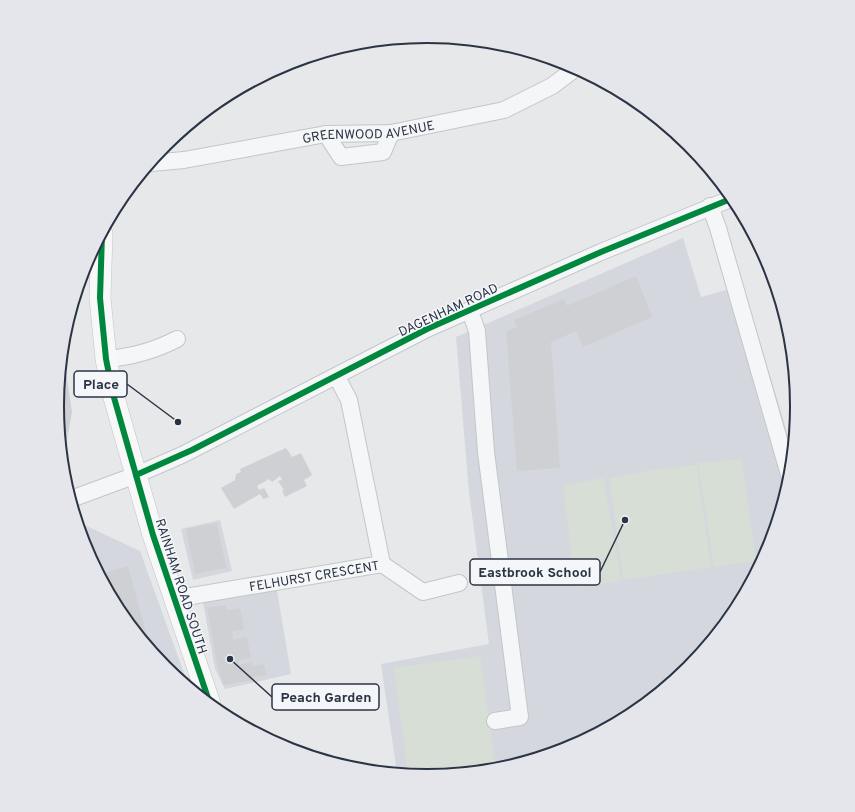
<svg xmlns="http://www.w3.org/2000/svg" width="855" height="812" viewBox="0 0 855 812" font-family="Overpass,sans-serif">
<style>
.built{fill:#d4d7dd}
.pitch{fill:#d6ded6}
.building{fill:#ced0d3}
.lines{fill:none;stroke-linecap:round;stroke-linejoin:round}
.minor-casing{stroke:#c4c6c8;stroke-width:18}
.major-casing{stroke:#c2c5c8;stroke-width:22}
.minor{stroke:#f5f6f7;stroke-width:16}
.major{stroke:#f8f8f8;stroke-width:21}
.cycleway-casing{stroke:#f4f6f9;stroke-width:8}
.cycleway{stroke:#00873e;stroke-width:6}
.labels{text-anchor:middle;stroke-width:3;stroke-linejoin:round;paint-order:stroke}
.street-label{font-size:13px;fill:#2b3445;stroke:#f4f6f9}
.rim{fill:none;stroke:#2b3445;stroke-width:2}
.leader{fill:none;stroke:#2b3445;stroke-width:1.5}
.callout-dot{fill:#2b3445;stroke:#f4f6f9;stroke-width:1.5}
.callout{fill:#f4f6f9;stroke:#2b3445;stroke-width:1.5}
.callout-label{font-size:14px;text-anchor:middle;font-weight:bold;fill:#2b3445}
</style>
<rect width="100%" height="100%" fill="#e6e8ea"/>
<!-- built -->
<g class="built">
<polygon points="683,238 701,297 743,285 793,452 790,478 769,548 735,612 689,668 633,714 569,748 499,769 427,776 397,773 381,664 489,644 469,492 456,337"/>
<polygon points="220,520 232,571 193,580 181,529"/>
<polygon points="78,522 140,551 189,687 166,667 120,611 86,547"/>
<polygon points="275,579 291,674 225,689 215,669 201,591"/>
</g>
<!-- pitch -->
<g class="pitch">
<polygon points="742,459 756,561 714,567 698,463"/>
<polygon points="697,465 711,567 623,580 609,478 652,470"/>
<polygon points="604,478 621,581 575,588 563,485"/>
<polygon points="480,656 496,769 427,776 408,774 394,668"/>
</g>
<!-- building -->
<g class="building">
<polygon points="636,276 652,317 583,347 576,331 551,342 560,468 517,471 506,332 517,327 514,320 564,299 567,306"/>
<polygon points="62,362 65,366 72,412 67,439 61,440 58,406"/>
<polygon points="286,448 292,457 301,453 312,475 304,480 307,486 285,497 282,491 284,490 278,481 282,480 280,476 272,482 269,479 257,486 259,490 264,488 269,497 263,499 260,494 234,509 221,488 235,480 236,474 241,472 240,469"/>
<polygon points="217,523 226,568 195,574 186,529"/>
<polygon points="92,544 99,572 85,546"/>
<polygon points="128,566 150,648 120,611 100,574"/>
<polygon points="226,605 227,610 240,608 244,629 232,631 233,640 247,637 251,658 238,660 239,665 252,662 253,666 264,664 266,675 252,677 253,680 223,685 218,669 207,608"/>
</g>
<g class="lines">
<defs>
<g id="minor">
<polyline points="326,134 341,157 383,152 391,133"/>
<path id="s1" d="M 151,163 L 184,160 L 326,134 L 391,133 L 504,110 L 552,86 L 576,68"/>
<polyline points="710,206 718,228 790,478"/>
<polyline points="470,311 477,331 486,452 520,717 495,721"/>
<path d="M 106,359 C 132,357 154,351 177,339"/>
<polyline points="71,499 136,475 182,455 427,329 601,252 733,198"/>
<polyline points="382,564 423,592 459,583"/>
<path id="s2" d="M 174,599 L 382,564 L 349,400 L 337,377"/>
</g>
<polyline id="major" points="102,234 100,298 106,359 113,394 153,535 210,704"/>
</defs>
<!-- minor casing -->
<use href="#minor" class="minor-casing"/>
<!-- major casing -->
<use href="#major" class="major-casing"/>
<!-- minor -->
<use href="#minor" class="minor"/>
<!-- major -->
<use href="#major" class="major"/>
<defs>
<g id="cycleway">
<polyline points="102,234 100,298 106,359 113,394 153,535 210,704"/>
<polyline points="136,475 192,450 427,329 601,252 733,198"/>
</g>
</defs>
<!-- cycleway casing -->
<use href="#cycleway" class="cycleway-casing"/>
<!-- cycleway -->
<use href="#cycleway" class="cycleway"/>
</g>
<g class="labels">
<!-- street labels -->
<g class="street-label">
<text dy="5" stroke="none"><textPath href="#s1" startOffset="220">GREENWOOD AVENUE</textPath></text>
<text transform="translate(448 309) rotate(-25)" y="5">DAGENHAM ROAD</text>
<text dy="5" stroke="none"><textPath href="#s2" startOffset="142">FELHURST CRESCENT</textPath></text>
<text transform="translate(182 586) rotate(72)" y="5">RAINHAM ROAD SOUTH</text>
</g>
</g>
<!-- crop -->
<path d="M0 0H855V812H0ZM64 406a363 363 0 1 1 726 0a363 363 0 1 1-726 0Z" fill="#e4e6eb" fill-rule="evenodd"/>
<path class="rim" d="M64 406a363 363 0 1 1 726 0a363 363 0 1 1-726 0Z"/>
<!-- callouts -->
<path class="leader" d="M178 422L127 384M625 520L600 572M230 659L272 697"/>
<g class="callout-dot">
<circle cx="178" cy="422" r="4"/>
<circle cx="625" cy="520" r="4"/>
<circle cx="230" cy="659" r="4"/>
</g>
<g class="callout">
<rect x="74" y="371" width="53" height="26" rx="4"/>
<rect x="470" y="559" width="130" height="26" rx="4"/>
<rect x="272" y="684" width="107" height="26" rx="4"/>
</g>
<g class="callout-label">
<text x="101" y="389">Place</text>
<text x="535" y="577">Eastbrook School</text>
<text x="326" y="702">Peach Garden</text>
</g>
</svg>
